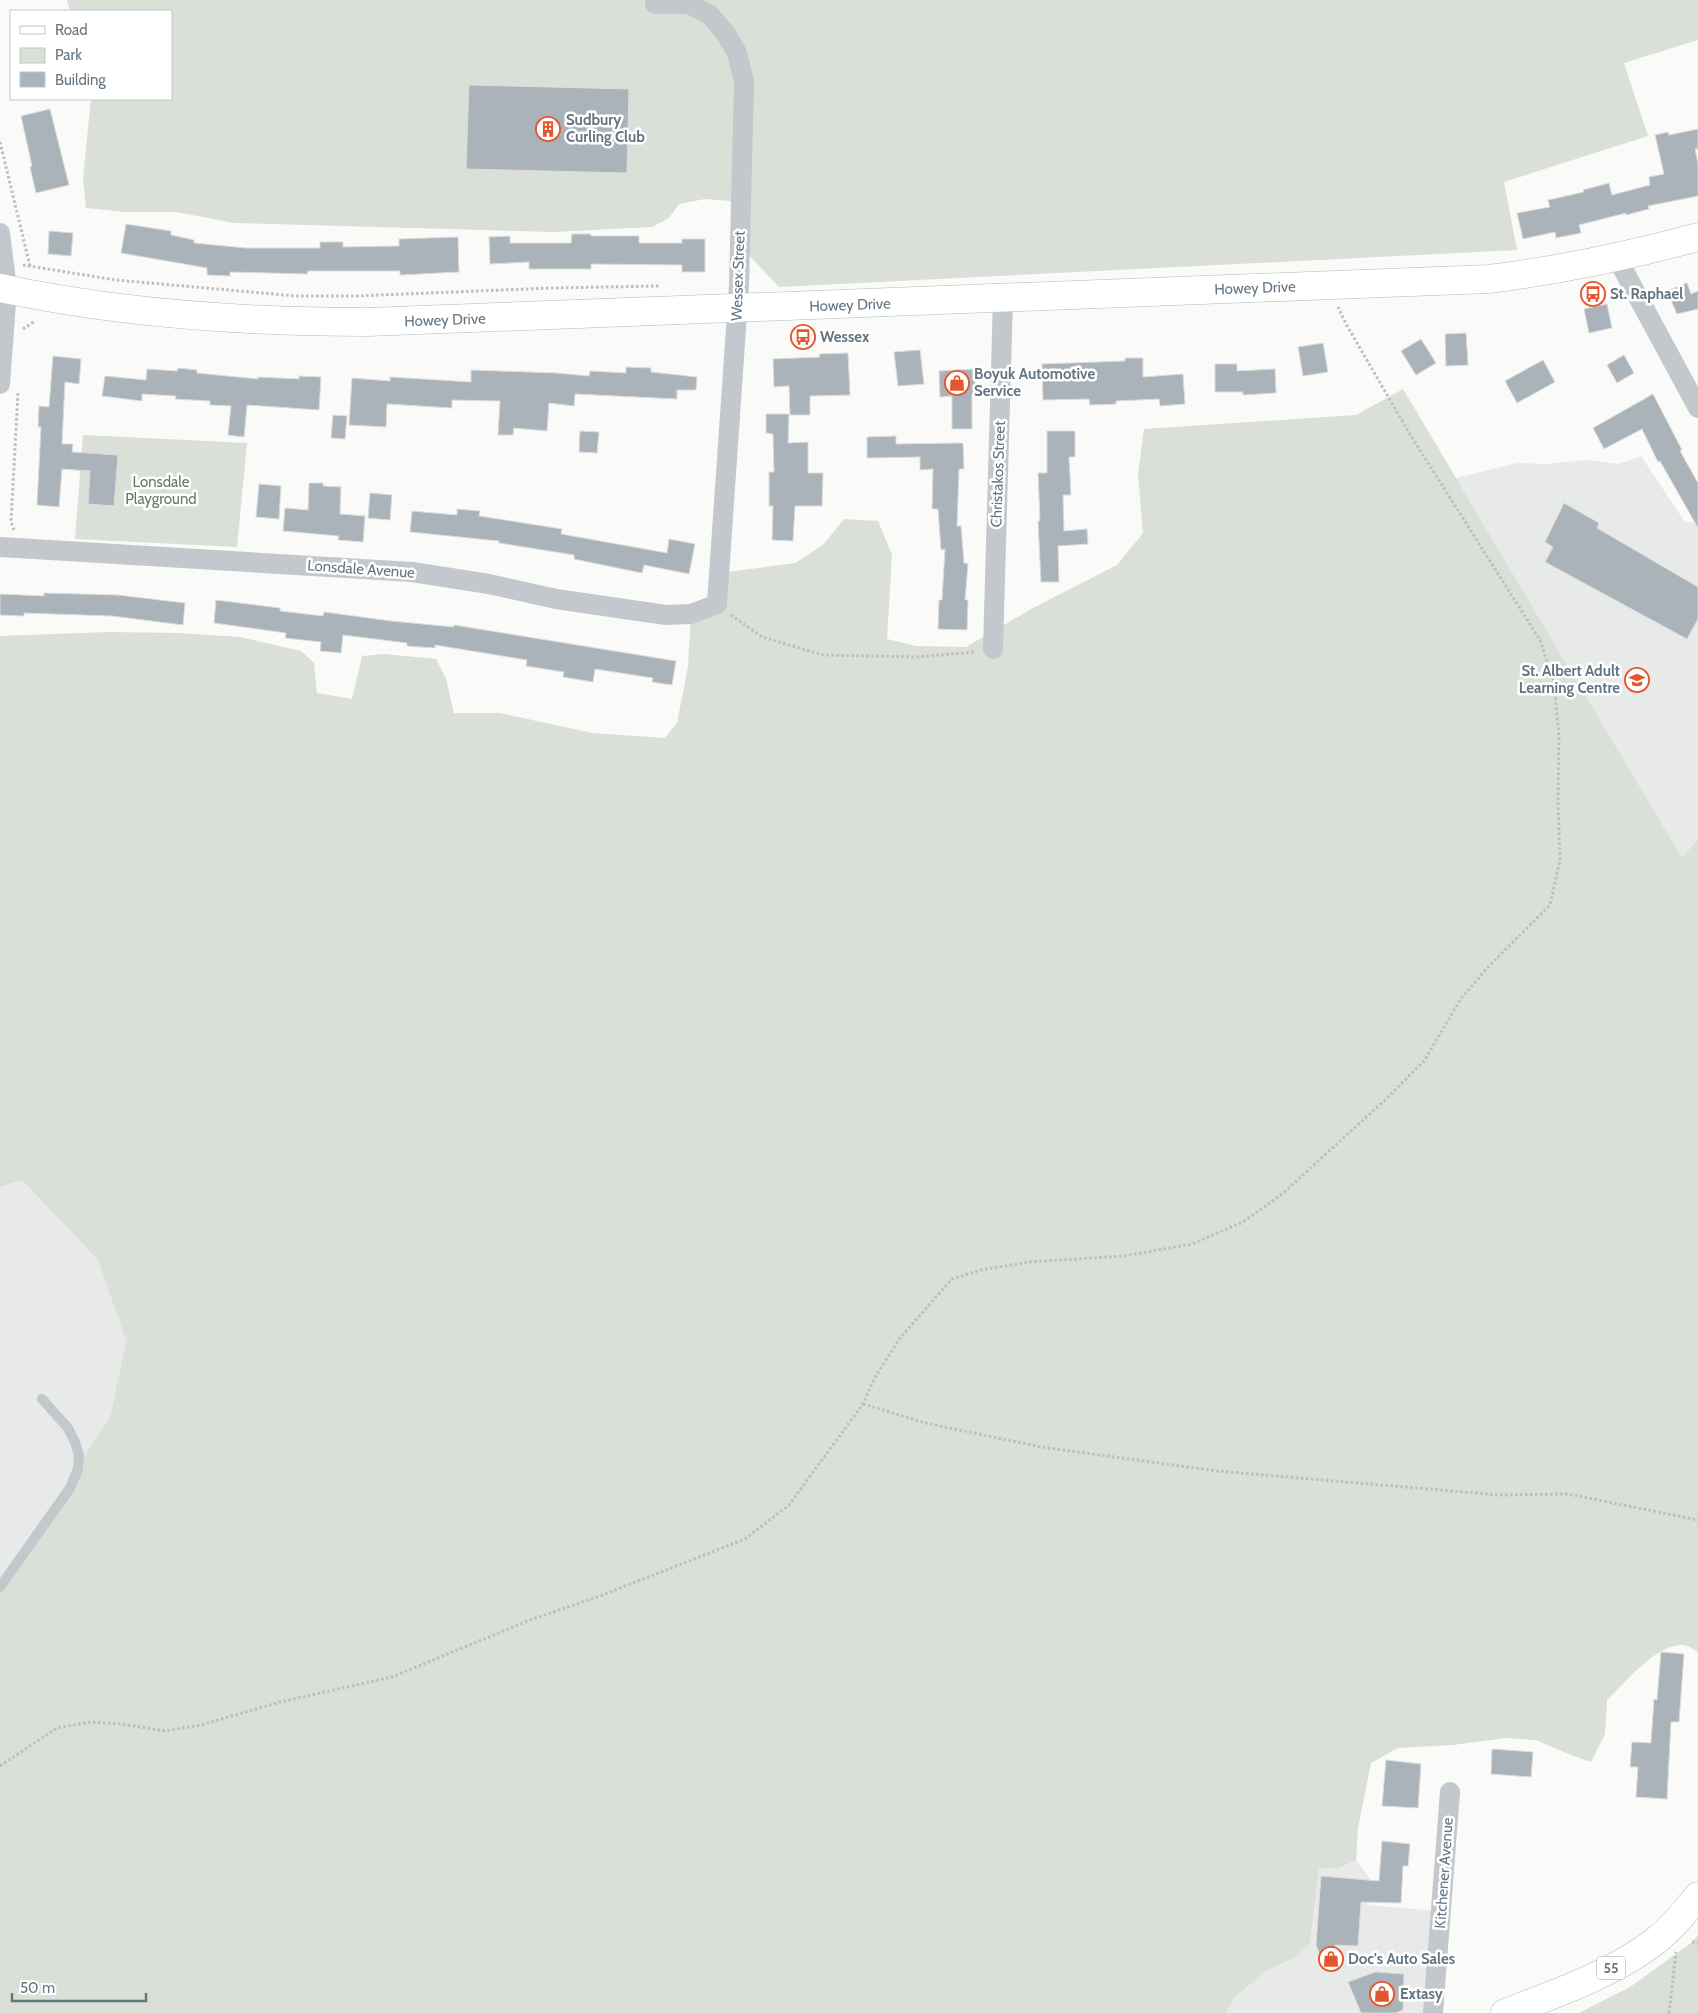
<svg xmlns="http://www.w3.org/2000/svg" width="1698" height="2013" viewBox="0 0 1698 2013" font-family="Cabin,sans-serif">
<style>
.built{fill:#e8e9e9}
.green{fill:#dadfd7}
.building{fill:#aab3b9;stroke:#dcdcda}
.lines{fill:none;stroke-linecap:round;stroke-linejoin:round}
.secondary-casing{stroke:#b3babf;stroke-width:29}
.primary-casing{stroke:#b5babe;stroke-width:29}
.path{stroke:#bbbfc2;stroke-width:3;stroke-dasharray:2.5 2.5;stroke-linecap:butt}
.lane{stroke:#c3c8cc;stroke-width:10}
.street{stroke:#c3c8cc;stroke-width:20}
.secondary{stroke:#fff;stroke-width:28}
.primary{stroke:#fff;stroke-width:28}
.labels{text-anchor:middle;stroke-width:5;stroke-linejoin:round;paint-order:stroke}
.shield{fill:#fff;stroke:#939fa8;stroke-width:1}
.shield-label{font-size:14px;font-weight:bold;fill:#657683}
.poi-label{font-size:15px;font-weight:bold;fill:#657683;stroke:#fff;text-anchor:start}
.street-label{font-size:15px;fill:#657683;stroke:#fff}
.park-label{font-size:15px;fill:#687a64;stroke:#fff}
</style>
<rect width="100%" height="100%" fill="#fafaf8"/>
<!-- built -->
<g class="built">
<polygon points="1641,456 1685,522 1698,522 1698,839 1682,859 1456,478 1517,463 1546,464 1586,460 1619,464"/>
<polygon points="22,1180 98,1260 126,1341 110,1417 75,1469 67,1488 0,1584 0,1187"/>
<polygon points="1356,1860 1370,1879 1367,1905 1440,1911 1431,2013 1226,2013 1234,1998 1265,1972 1296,1957 1310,1943 1319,1869 1339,1868"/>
</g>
<!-- green -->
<g class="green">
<polygon points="67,0 1698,0 1698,40 1624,63 1648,136 1504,182 1517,250 779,287 741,247 742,202 705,199 679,204 669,218 652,227 553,232 234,223 176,212 125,212 86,208 83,179 91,99 171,99 171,11 70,11"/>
<path d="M 1403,389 L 1682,858 L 1698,839 L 1698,1652 C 1694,1650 1688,1645 1683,1645 C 1657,1643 1625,1683 1607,1700 L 1605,1734 L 1591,1762 L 1571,1755 L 1536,1740 L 1506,1738 L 1453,1745 L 1398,1748 L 1371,1763 L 1358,1828 L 1356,1860 L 1339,1868 L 1319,1869 L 1310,1943 L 1296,1957 L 1265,1972 L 1234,1998 L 1226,2013 L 0,2013 L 0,1584 L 67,1488 L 75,1469 L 110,1417 L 126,1341 L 98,1260 L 22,1180 L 0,1187 L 0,636 L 110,632 L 177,633 L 240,637 L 301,651 L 314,663 L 317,693 L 352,699 L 362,656 L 384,654 L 436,659 L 446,679 L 454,713 L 500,713 L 592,733 L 665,738 L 677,723 L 688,667 L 691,615 L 718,604 L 720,573 L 795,563 L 823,545 L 844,519 L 878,521 L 892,555 L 887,639 L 916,646 L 966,647 L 1033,608 L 1117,565 L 1143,533 L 1138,474 L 1144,429 L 1356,415 Z"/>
<polygon points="83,435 247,443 237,547 75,539"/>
<polygon points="1698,1935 1698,2013 1579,2013 1630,1987 1691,1943"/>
</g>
<!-- building -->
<g class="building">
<polygon points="469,85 629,89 627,173 466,169"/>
<polygon points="50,109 69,185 36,193 30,167 32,166 21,116"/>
<polygon points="1698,129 1698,149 1695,149 1698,163 1698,196 1648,206 1649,209 1626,215 1626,213 1579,225 1581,233 1556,238 1555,232 1523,239 1517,213 1550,207 1548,200 1584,192 1583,190 1609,183 1612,195 1650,185 1649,177 1664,174 1655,135 1668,132 1669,135"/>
<polygon points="126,224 171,231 171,235 194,240 194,243 246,248 320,248 320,242 343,242 343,247 399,246 399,239 458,237 459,272 400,275 400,271 308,271 307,274 230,272 230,276 207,275 207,268 121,253"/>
<polygon points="49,231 73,233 71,256 48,254"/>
<polygon points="572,234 591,234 591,236 639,236 639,243 682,243 682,239 705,239 705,272 682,272 682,265 591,264 591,269 529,269 529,262 490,264 489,237 510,236 510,243 571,243"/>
<polygon points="1687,283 1691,294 1698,291 1698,309 1677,314 1667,291"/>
<polygon points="1607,304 1612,328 1589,333 1584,309"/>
<polygon points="1466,333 1468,365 1446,366 1445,334"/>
<polygon points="1421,339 1436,363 1416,375 1401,351"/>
<polygon points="1323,343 1328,372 1303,376 1298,347"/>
<polygon points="920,350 924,384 898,386 894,352"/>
<polygon points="848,353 850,395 810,396 810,415 790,415 789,386 774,387 773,359 820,357 819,354"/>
<polygon points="1624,355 1634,373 1617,383 1607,365"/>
<polygon points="53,356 81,359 79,384 65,382 62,444 73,444 72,452 118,455 114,506 88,504 90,471 62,469 59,507 37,505 41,427 38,427 39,406 49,407"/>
<polygon points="1125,358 1143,358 1143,377 1183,374 1185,404 1160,406 1159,399 1116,401 1116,404 1090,405 1089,399 1043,400 1042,364 1125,361"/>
<polygon points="1543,360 1555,382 1517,403 1505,381"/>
<polygon points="1215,364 1237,364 1237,371 1275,369 1276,393 1243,395 1243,392 1215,392"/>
<polygon points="626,367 651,368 651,372 697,377 696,390 677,390 677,399 575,394 574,406 549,403 547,431 514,428 513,435 498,435 500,401 452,400 452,408 387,404 386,427 349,425 352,378 390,381 390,377 471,382 471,370 556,373 589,376 590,371 626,373"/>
<polygon points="178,368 197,370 197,373 258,379 258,377 299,379 299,376 321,377 319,410 247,405 244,437 228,435 231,406 210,405 210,401 175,399 176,396 142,394 142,401 102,396 105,376 146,380 147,369 177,371"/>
<polygon points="974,369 976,395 972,395 972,429 952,429 952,396 940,397 939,371"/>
<polygon points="1653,394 1682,450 1680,451 1698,483 1698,528 1660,461 1658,462 1642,429 1604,449 1593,428"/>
<polygon points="766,414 789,414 788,443 808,442 808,473 823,473 822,506 795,506 793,541 772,540 773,506 769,506 769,472 774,472 773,434 766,433"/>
<polygon points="333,415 347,416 345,439 331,438"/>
<polygon points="580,431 599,432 597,453 579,452"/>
<polygon points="1047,431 1075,431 1075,457 1069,457 1071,495 1063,495 1064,531 1087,529 1088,544 1058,546 1059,582 1041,582 1038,521 1040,521 1038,473 1047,473"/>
<polygon points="896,436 896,444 963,443 964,469 959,469 957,526 961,526 964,563 968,564 965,600 968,600 967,630 938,629 939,600 942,600 945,549 941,550 938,509 932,509 933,469 920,470 920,457 867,458 867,437"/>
<polygon points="309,483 323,483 323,486 341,487 340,514 365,516 363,542 338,540 339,536 283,531 285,508 308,510"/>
<polygon points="259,484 281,486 279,519 256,517"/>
<polygon points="370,493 392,495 390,520 368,518"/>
<polygon points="1564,503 1599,523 1597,528 1698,587 1698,619 1687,639 1545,562 1553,547 1545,542"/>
<polygon points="457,509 480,511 479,516 562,529 561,534 667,553 669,539 695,544 689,574 644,565 642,573 574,559 574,555 499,543 499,541 410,532 412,511 457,515"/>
<polygon points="44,593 118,595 185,603 183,625 112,616 24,613 24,616 0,615 0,594 44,596"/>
<polygon points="216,600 280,608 280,611 323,616 324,612 391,621 454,627 454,625 676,661 672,685 652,682 653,678 595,669 593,682 563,677 564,672 526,666 527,660 435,645 435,648 407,646 407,643 343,635 341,653 320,651 321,642 285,638 286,633 214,623"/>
<polygon points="1661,1652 1684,1654 1679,1722 1671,1722 1667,1799 1636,1797 1638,1767 1630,1767 1632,1742 1651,1743 1654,1699 1657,1700"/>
<polygon points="1492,1749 1533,1752 1531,1777 1491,1774"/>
<polygon points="1386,1760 1421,1764 1418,1808 1382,1806"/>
<polygon points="1382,1841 1410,1844 1408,1866 1403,1866 1401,1903 1361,1902 1358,1946 1335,1945 1342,1963 1325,1969 1316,1945 1321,1876 1379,1881"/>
<polygon points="1375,1972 1404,1974 1403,2010 1395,2013 1361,2013 1348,1982"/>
</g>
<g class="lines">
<defs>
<path id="secondary" d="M 0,288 C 121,314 246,322 368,322 L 1489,279 C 1561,270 1628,256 1698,237"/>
<path id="primary" d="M 1505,2013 C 1555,1994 1618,1972 1659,1938 C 1674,1926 1686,1910 1698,1896"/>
</defs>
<!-- secondary casing -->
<use href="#secondary" class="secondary-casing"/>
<!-- primary casing -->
<use href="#primary" class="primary-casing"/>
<!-- path -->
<g class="path">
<polyline points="0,142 30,266"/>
<polyline points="23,265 116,280 296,296 356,296 551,288 659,286"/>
<polyline points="23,329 35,321"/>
<polyline points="14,530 11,522 18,392"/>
<polyline points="731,615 762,637 823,655 917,657 975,652"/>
<polyline points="863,1404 926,1423 1041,1447 1217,1471 1499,1495 1568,1494 1698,1520"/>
<polyline points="0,1766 57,1728 91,1722 121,1724 166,1731 201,1725 280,1702 392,1677 530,1620 600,1596 745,1539 789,1505 863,1404 874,1379 900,1338 952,1279 981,1270 1029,1262 1124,1256 1192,1244 1243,1222 1281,1195 1385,1100 1424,1061 1460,1000 1488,967 1550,905 1560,860 1558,801 1559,736 1554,683 1540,640 1411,436 1346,324 1338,307"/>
<polyline points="1692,1942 1698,1943"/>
<polyline points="1669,2013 1676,1952"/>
</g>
<!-- lane -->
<polyline class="lane" points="0,1587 70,1488 78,1469 79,1455 75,1442 68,1428 42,1399"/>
<!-- street -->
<g class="street">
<polyline points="0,233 7,289 0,384"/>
<polyline points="1617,258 1698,408"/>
<polyline points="0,547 412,572 489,584 556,599 666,615 691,614 717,604 739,285 744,82 737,53 726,34 709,14 688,4 655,4"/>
<polyline points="993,649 1003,299"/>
<polyline points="1433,2013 1450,1792"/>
</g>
<!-- secondary -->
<use href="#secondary" class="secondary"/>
<!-- primary -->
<use href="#primary" class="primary"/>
</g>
<!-- icons -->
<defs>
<symbol id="building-ring" viewBox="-11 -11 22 22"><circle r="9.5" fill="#fff" stroke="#e4572e" stroke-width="1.5"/><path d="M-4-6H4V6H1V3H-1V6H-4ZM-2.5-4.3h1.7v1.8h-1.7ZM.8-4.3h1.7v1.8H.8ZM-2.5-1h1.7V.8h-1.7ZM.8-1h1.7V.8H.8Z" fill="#e4572e"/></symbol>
<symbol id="bus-ring" viewBox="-11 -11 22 22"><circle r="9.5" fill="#fff" stroke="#e4572e" stroke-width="1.5"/><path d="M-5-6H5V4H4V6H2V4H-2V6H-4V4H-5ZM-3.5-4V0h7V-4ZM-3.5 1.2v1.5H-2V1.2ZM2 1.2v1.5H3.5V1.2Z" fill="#e4572e"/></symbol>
<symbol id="shop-ring" viewBox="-11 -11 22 22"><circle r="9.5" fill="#fff" stroke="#e4572e" stroke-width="1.5"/><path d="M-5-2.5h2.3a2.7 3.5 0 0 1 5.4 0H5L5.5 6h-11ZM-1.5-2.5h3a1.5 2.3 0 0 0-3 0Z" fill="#e4572e"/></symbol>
<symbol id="school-ring" viewBox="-11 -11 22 22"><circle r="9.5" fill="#fff" stroke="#e4572e" stroke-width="1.5"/><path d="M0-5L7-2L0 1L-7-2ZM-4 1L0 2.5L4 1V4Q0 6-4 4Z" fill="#e4572e"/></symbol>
</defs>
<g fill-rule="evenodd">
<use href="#building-ring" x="534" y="115" width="28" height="28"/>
<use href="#bus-ring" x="1579" y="280" width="28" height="28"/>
<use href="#bus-ring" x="789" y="323" width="28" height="28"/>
<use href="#shop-ring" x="943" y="369" width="28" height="28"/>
<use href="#school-ring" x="1623" y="666" width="28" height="28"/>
<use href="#shop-ring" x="1317" y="1945" width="28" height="28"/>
<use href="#shop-ring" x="1368" y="1980" width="28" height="28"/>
</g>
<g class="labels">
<!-- shield labels -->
<rect class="shield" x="1597" y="1956.5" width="28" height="23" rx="4"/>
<g class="shield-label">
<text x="1611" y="1973">55</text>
</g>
<!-- poi labels -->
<g class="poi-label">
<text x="566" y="125">Sudbury<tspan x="566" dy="17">Curling Club</tspan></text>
<text x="1610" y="299">St. Raphael</text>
<text x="820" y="342">Wessex</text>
<text x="974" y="379">Boyuk Automotive<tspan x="974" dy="17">Service</tspan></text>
<text x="1620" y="676" text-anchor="end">St. Albert Adult<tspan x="1620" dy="17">Learning Centre</tspan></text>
<text x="1348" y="1964">Doc's Auto Sales</text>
<text x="1400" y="1999">Extasy</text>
</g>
<!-- street labels -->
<g class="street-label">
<text transform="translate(738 276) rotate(-88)" y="5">Wessex Street</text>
<text transform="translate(1255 288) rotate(-2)" y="5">Howey Drive</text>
<text transform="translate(850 305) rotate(-2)" y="5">Howey Drive</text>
<text transform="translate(445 320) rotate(-2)" y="5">Howey Drive</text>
<text transform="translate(998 474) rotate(-88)" y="5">Christakos Street</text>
<text transform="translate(361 569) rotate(4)" y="5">Lonsdale Avenue</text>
<text transform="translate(1444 1873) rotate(-86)" y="5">Kitchener Avenue</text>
</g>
<!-- park labels -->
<g class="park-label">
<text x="161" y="487">Lonsdale<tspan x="161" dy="17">Playground</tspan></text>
</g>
</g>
<!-- legend -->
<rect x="10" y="10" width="162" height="90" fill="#ffffff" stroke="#c1c8cd"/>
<rect x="20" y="26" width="25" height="8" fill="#ffffff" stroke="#c1c8cd"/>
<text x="55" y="35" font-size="15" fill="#657683">Road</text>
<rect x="20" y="48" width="25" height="15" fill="#dadfd7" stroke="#c1c8cd"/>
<text x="55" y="60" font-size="15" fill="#657683">Park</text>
<rect x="20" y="72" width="25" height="15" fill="#aab3b9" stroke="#c1c8cd"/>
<text x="55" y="85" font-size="15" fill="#657683">Building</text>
<!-- scale -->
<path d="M12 1993v8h134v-8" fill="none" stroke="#657683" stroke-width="2.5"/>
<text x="20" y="1993" font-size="15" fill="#657683" stroke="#ffffff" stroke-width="4" paint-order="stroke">50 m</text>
</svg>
